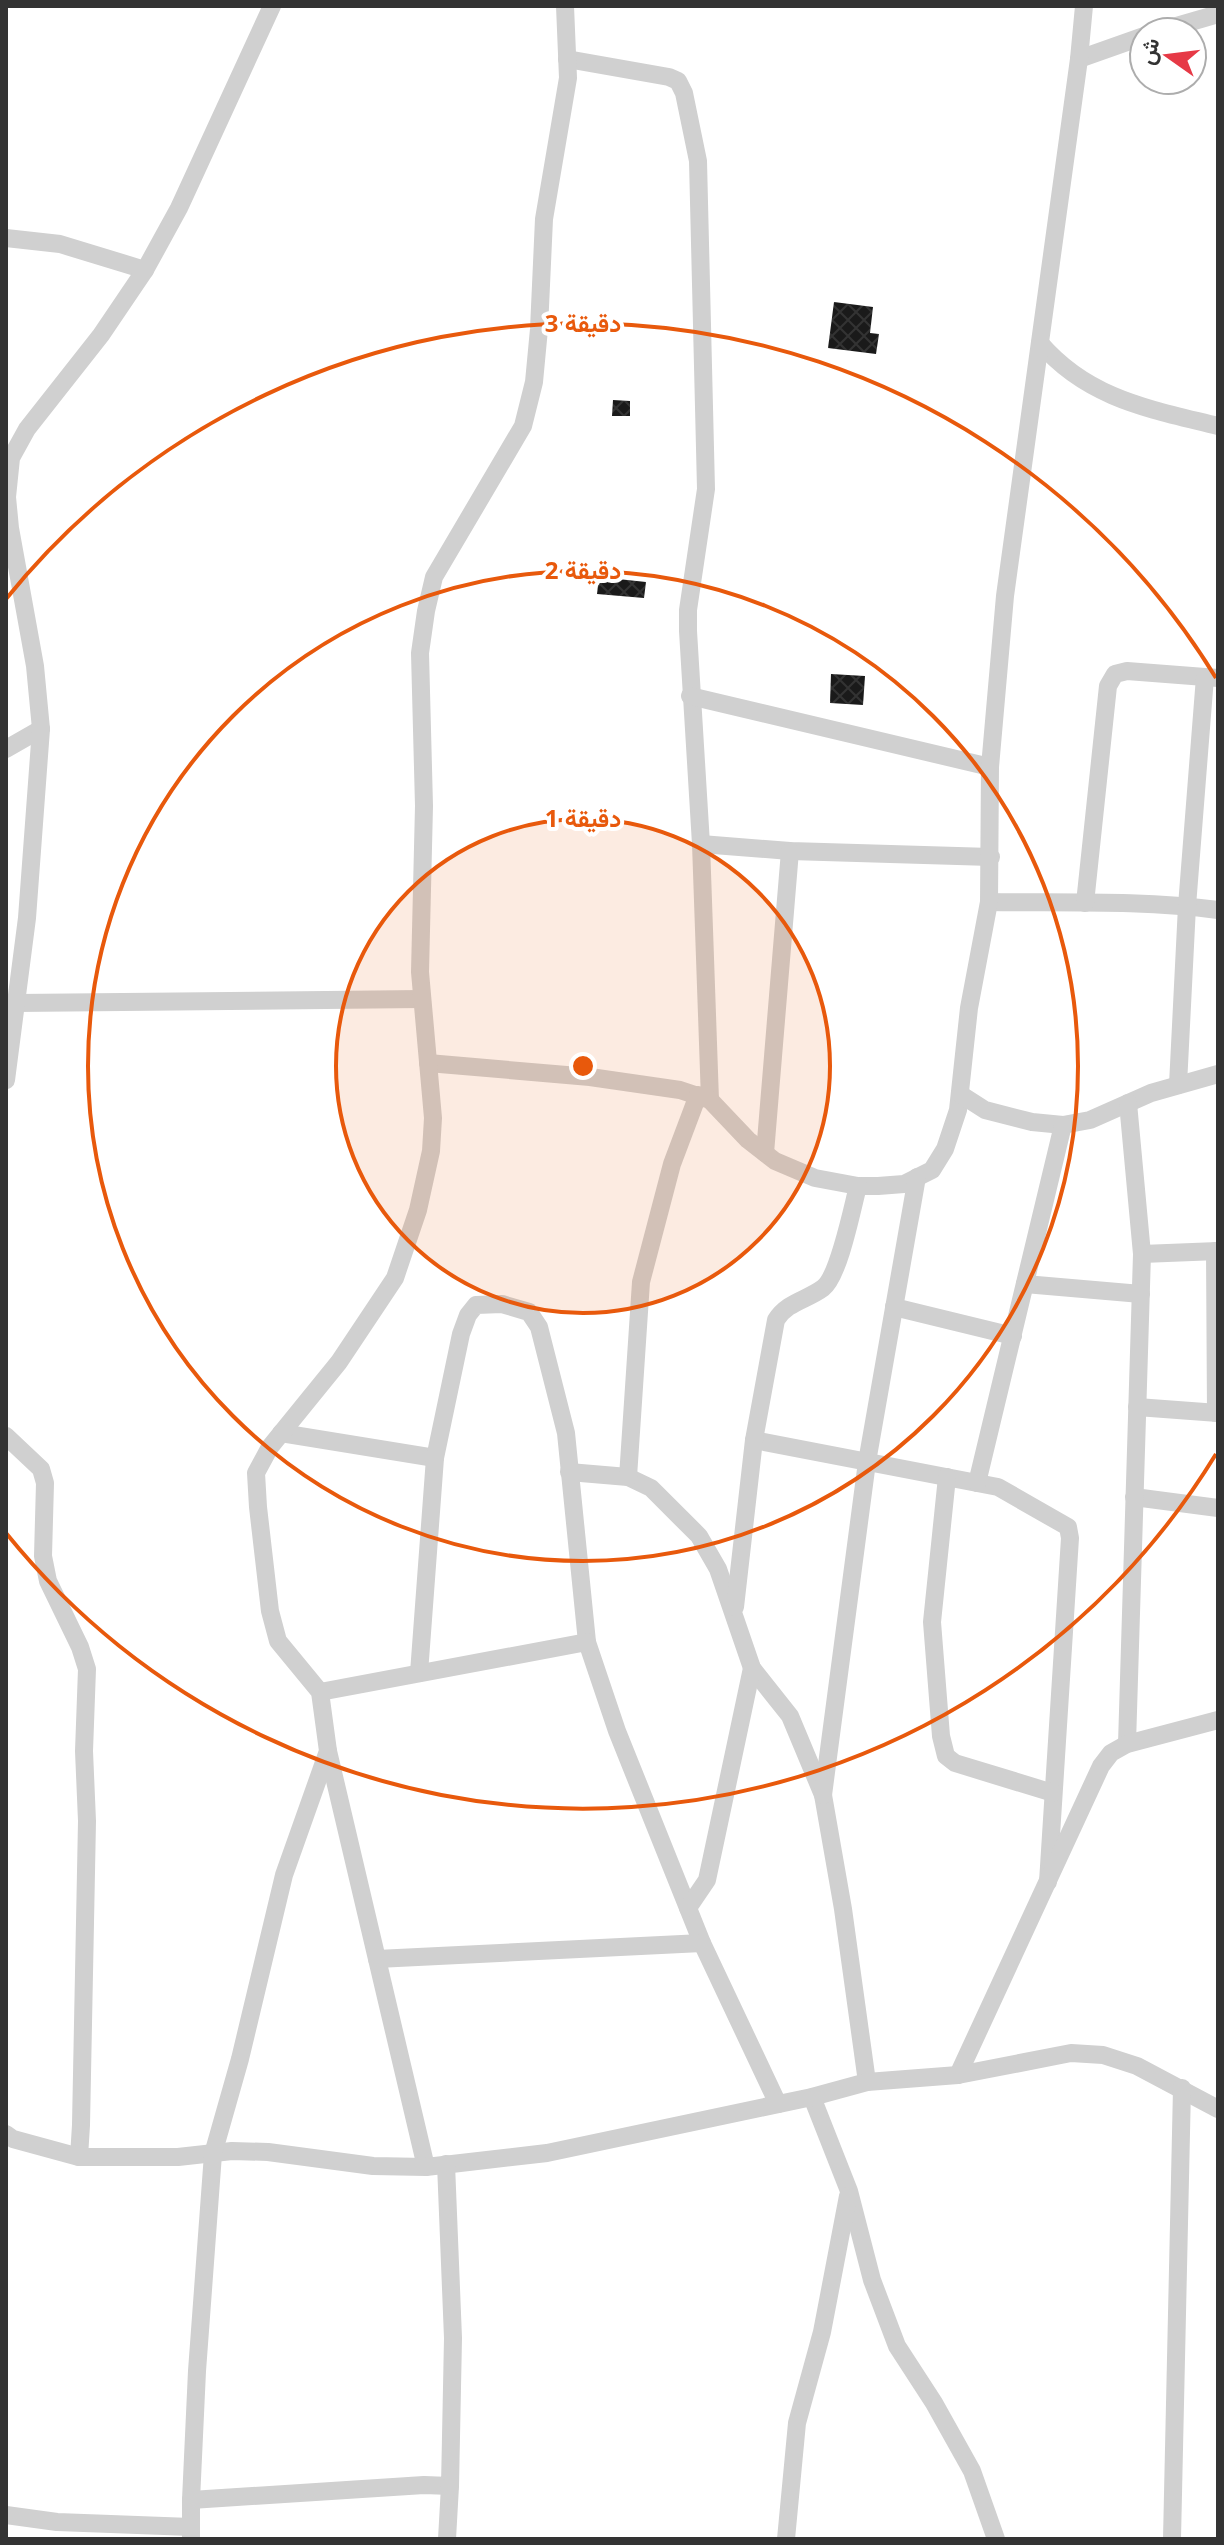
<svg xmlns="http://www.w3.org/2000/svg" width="1224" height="2545" viewBox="0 0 1224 2545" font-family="'Noto Sans',Vazirmatn,sans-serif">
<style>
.building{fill:url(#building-cross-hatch)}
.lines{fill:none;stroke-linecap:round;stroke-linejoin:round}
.minor{stroke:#d0d0d0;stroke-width:18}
.ring{fill:none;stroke:#e8590c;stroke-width:4}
.centre{fill:#e8590c;stroke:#fff;stroke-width:4}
.ring-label{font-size:24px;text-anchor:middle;font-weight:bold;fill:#e8590c;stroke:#fff;stroke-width:8;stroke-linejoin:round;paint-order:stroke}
</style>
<defs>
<pattern id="building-cross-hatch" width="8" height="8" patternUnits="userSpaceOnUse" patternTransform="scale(2)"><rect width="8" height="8" fill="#1a1a1a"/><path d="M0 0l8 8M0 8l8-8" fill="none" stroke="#333"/></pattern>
</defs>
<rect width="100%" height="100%" fill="#fff"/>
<!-- building -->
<g class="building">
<polygon points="834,302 873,307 870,333 879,334 876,354 828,348"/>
<polygon points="613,400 630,401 630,416 612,416"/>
<polygon points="599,577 646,582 644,598 597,594"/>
<polygon points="831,674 865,676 863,705 830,703"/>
</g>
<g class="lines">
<!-- minor -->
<g class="minor">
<polyline points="1156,32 1218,14"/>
<polyline points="567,59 669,77 678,81 684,93 698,161 706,489 688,610 688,631 701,844 710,1100"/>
<polyline points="1079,59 1144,36"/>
<polyline points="6,238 60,244 145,270"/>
<path d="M 1040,343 C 1088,399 1150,409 1218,426"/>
<polyline points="690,696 990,767"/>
<polyline points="6,749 41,729"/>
<polyline points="701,844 790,851 991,857"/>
<path d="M 989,902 C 1065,903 1142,900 1218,910"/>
<polyline points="1085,903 1108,686 1115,674 1127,671 1218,678"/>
<polyline points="16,1003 422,999"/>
<polyline points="428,1063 590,1077 680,1090 710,1100 748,1140 775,1161 815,1178 858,1186 878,1186 904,1184 932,1170 945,1149 958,1110 969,1008 989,902 990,767 1005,596 1079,59 1084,6"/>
<polyline points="6,1080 27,918 41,729 35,666 10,528 7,497 11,458 27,429 101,335 145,270 179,208 272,6"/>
<polyline points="1178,1085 1187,906 1205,677"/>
<polyline points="960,1094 985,1110 1032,1122 1063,1125 1090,1120 1151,1093 1218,1074"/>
<polyline points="765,1153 790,851"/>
<polyline points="1215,1251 1216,1413"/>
<polyline points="1142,1254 1218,1251"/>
<polyline points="1025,1284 1141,1294"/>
<polyline points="894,1307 1013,1336"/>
<polyline points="1137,1407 1218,1413"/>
<polyline points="281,1433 435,1458"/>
<polyline points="6,1436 41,1469 45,1483 43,1556 48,1581 80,1647 87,1669 84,1751 87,1821 81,2125 79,2157"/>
<polyline points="754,1440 998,1487 1068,1527 1070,1538 1048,1882"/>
<polyline points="569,1472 628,1477 651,1488 699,1536 718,1569 752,1668 790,1716 823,1795 843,1909 867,2082"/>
<polyline points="628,1477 641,1282 672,1164 698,1095"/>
<polyline points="947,1477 932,1622 941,1736 946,1756 955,1763 1053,1793"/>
<polyline points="977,1483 1063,1125"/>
<polyline points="1134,1497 1218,1508"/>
<path d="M 735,1607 L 754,1440 L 776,1320 C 787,1302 807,1300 823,1288 C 839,1276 852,1209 858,1186"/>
<polyline points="419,1673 435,1458 461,1334 468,1315 476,1305 502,1304 529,1312 539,1327 566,1433 587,1642 617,1731 702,1943 778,2104"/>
<polyline points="320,1692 587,1642"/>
<polyline points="1127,1744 1142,1254 1128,1103"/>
<polyline points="328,1751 426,2167"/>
<polyline points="823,1795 867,1462 917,1177"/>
<polyline points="688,1908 707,1880 752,1668"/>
<polyline points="377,1959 702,1943"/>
<polyline points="958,2075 1101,1766 1111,1753 1127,1744 1218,1720"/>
<polyline points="812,2097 849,2191 872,2280 897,2346 934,2403 972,2471 996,2539"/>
<polyline points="6,2134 13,2139 79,2157 178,2157 232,2151 268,2152 373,2166 426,2167 547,2153 812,2097 867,2082 958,2075 1071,2053 1103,2055 1137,2066 1218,2109"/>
<polyline points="191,2500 424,2485 450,2486 453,2338 446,2164"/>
<polyline points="6,2515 57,2522 191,2527"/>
<polyline points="191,2539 191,2500 197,2371 213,2154 240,2059 284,1875 328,1751 320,1692 278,1641 270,1611 258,1507 256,1473 270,1447 339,1362 395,1278 418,1210 431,1151 433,1118 420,972 424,806 420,653 426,611 434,577 523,426 534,382 539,329 544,219 568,78 565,6"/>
<polyline points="447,2539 450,2486"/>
<polyline points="786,2539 797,2423 822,2332 848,2196"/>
<polyline points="1172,2539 1182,2088"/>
</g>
</g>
<!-- distance rings -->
<circle cx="583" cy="1066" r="247" fill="#e8590c" fill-opacity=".12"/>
<g class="ring">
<circle cx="583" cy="1066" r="247"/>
<circle cx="583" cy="1066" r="495"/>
<path d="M1216 1454A742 742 0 0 1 6 1533M6 599A742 742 0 0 1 1216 678"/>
</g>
<circle cx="583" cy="1066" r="12" class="centre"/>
<g class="ring-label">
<text x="583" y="332">3 دقيقة</text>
<text x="583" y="579">2 دقيقة</text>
<text x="583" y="827">1 دقيقة</text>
</g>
<!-- border -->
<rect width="1224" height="2545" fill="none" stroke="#333333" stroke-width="16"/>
<!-- north arrow -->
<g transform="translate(1168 56) rotate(284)"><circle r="38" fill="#ffffff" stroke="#adadad" stroke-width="2"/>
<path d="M0-6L14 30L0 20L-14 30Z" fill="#e63946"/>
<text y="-12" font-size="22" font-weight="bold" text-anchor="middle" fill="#333333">ش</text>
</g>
</svg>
